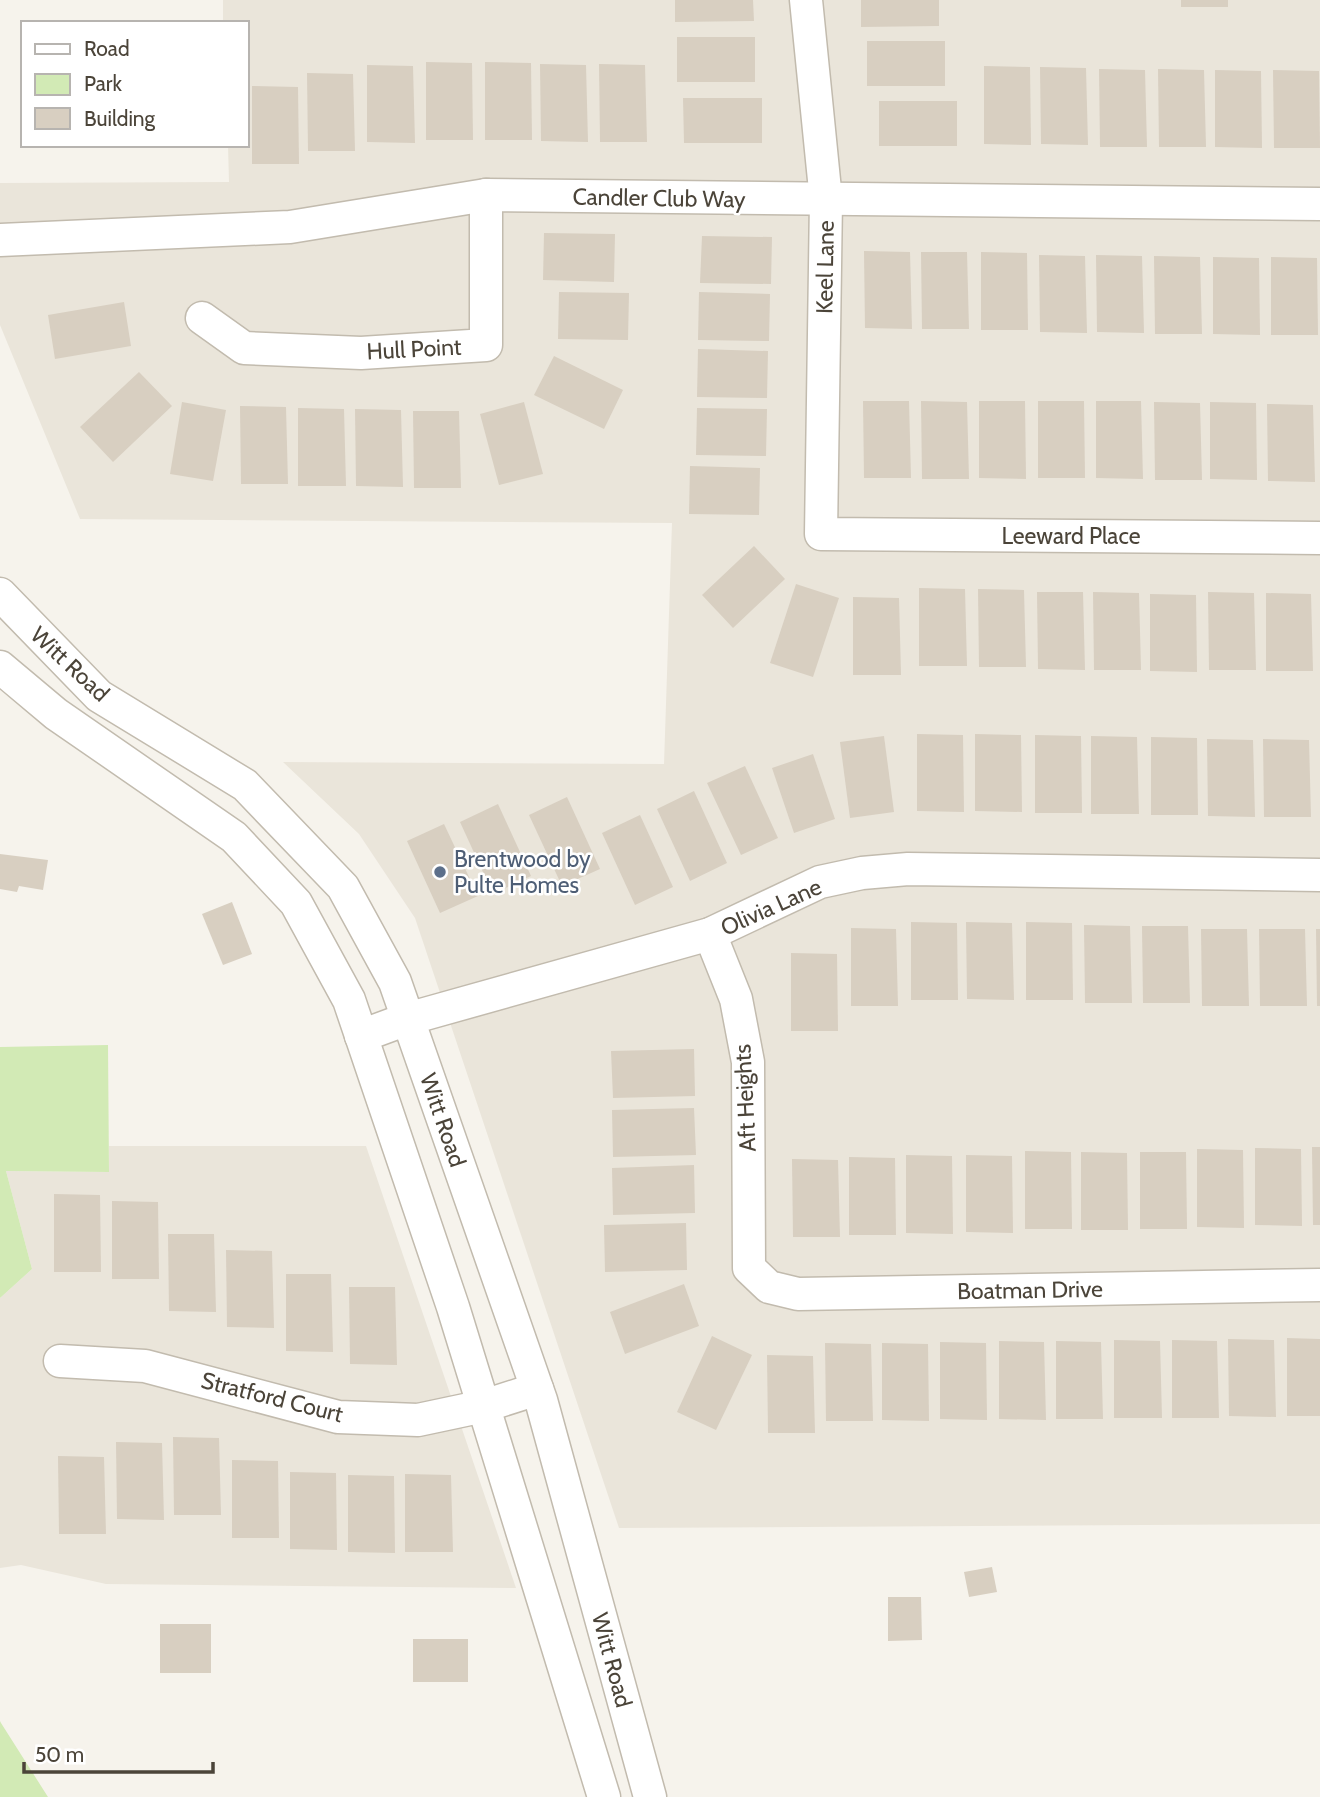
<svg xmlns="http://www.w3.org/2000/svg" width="1320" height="1797" viewBox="0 0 1320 1797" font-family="Cabin,sans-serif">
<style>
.residential{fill:#eae5da}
.green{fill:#d2eab5}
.building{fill:#d8cfc1}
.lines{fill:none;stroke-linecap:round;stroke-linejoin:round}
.minor-casing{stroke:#c2bbae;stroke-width:35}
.minor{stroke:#fff;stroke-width:32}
.service-dot{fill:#5c6f8a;stroke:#fff;stroke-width:2.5}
.labels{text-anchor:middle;stroke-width:5;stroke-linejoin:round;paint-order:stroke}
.street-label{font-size:23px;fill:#4b4439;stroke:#fff}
.service-label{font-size:23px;fill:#4e5e75;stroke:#fff;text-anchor:start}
</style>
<rect width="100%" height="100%" fill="#f6f3ec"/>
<!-- residential -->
<g class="residential">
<polygon points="223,0 1320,0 1320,1524 619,1528 415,918 359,834 283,762 664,764 672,523 80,519 0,325 0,183 229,182 228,145 247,145 247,23 223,23"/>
<polygon points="109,1146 366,1146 516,1588 106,1584 21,1565 0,1568 0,1298 32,1269 6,1171 109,1172"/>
</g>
<!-- green -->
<g class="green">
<polygon points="108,1045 109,1172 6,1171 32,1269 0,1298 0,1047"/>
<polygon points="0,1721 1,1723 48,1797 0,1797"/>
</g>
<!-- building -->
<g class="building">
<polygon points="675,0 753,0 754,21 675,22"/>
<polygon points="861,0 939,0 939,26 861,27"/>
<rect x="1181" y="0" width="47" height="7"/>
<rect x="677" y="37" width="78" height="45"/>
<rect x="867" y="41" width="78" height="45"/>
<polygon points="426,62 472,63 473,140 426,140"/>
<polygon points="485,62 531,63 532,140 485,140"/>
<polygon points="540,64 586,65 588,142 541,141"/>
<polygon points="599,64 645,65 647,142 600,142"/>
<polygon points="367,65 413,66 415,143 367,142"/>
<polygon points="984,66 1030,67 1031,145 984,144"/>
<polygon points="1040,67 1086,68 1088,145 1041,144"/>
<polygon points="1099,69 1145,70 1147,147 1100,147"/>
<polygon points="1158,69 1204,70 1206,147 1159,147"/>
<polygon points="1215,70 1261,71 1262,148 1215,147"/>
<polygon points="1273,70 1319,71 1320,148 1274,148"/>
<polygon points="307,73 353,74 355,151 308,151"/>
<polygon points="252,86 298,87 299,164 252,164"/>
<polygon points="683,98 762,98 762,143 684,143"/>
<rect x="879" y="101" width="78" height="45"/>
<polygon points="544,233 615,234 614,282 543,280"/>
<polygon points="702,236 772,237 771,284 700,283"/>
<polygon points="864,251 910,252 912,329 865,328"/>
<polygon points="921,252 967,252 969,329 922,329"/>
<polygon points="981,252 1027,253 1028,330 981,330"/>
<polygon points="1039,255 1085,256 1087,333 1040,332"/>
<polygon points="1096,255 1142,256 1144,333 1097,332"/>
<polygon points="1154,256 1200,257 1202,334 1155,334"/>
<polygon points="1213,257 1259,258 1260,335 1213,334"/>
<polygon points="1271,257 1317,258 1318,335 1271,335"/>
<polygon points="559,292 629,293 628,340 558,339"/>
<polygon points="699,292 770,294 769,341 698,340"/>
<polygon points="124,302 131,346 55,359 48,315"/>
<polygon points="698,349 768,351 767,398 697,397"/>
<polygon points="554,356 623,390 604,429 534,395"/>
<polygon points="139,372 172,406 113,462 80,427"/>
<polygon points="863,401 909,401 911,478 864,478"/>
<polygon points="921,401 967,402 969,479 922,479"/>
<polygon points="979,401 1025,401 1026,479 979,478"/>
<polygon points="1038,401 1084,401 1085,478 1038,478"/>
<polygon points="1096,401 1141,401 1143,479 1096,478"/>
<polygon points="182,402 226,410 213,481 170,474"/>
<polygon points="524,402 543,474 499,485 480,414"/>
<polygon points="1154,402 1200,403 1202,480 1155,480"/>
<polygon points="1210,402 1256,403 1257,480 1210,479"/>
<polygon points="1267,404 1313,405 1315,482 1268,481"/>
<polygon points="240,406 286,407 288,484 241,484"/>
<polygon points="298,408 344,409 346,486 298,486"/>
<polygon points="697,408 767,409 766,456 696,455"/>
<polygon points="355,409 401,410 403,487 356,486"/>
<polygon points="413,411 459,411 461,488 414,488"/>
<polygon points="690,466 760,468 759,515 689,514"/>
<polygon points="754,546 785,579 733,628 702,595"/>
<polygon points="796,584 839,598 813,677 770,663"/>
<polygon points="919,588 965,589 967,666 919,666"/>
<polygon points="978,589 1024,590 1026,667 979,667"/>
<polygon points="1037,592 1083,592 1085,670 1038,669"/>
<polygon points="1093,592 1139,593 1141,670 1094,670"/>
<polygon points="1208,592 1254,593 1256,670 1209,670"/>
<polygon points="1266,593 1311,594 1313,671 1266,671"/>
<polygon points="1150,594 1196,595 1197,672 1150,671"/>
<polygon points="853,597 899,598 901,675 853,675"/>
<polygon points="917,734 963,735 964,812 917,811"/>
<polygon points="975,734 1021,735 1022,812 975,811"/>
<polygon points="1035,735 1081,736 1082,813 1035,813"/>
<polygon points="884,736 894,812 850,818 840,742"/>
<polygon points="1091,736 1137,737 1139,814 1091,814"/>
<polygon points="1151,737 1197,738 1198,815 1151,815"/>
<polygon points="1207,739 1253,740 1255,817 1208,816"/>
<polygon points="1263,739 1309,740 1311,817 1264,817"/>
<polygon points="813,754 835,819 794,833 772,768"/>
<polygon points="745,766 778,838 741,855 707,783"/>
<polygon points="694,791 727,863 690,881 657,809"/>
<polygon points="567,797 600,869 562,886 529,815"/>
<polygon points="498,804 531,876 493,894 460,822"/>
<polygon points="640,815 673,887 635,905 602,833"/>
<polygon points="444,824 478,896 440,913 407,841"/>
<polygon points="0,854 48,860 43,890 19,886 17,892 0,889"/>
<polygon points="232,902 252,954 223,965 202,914"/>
<polygon points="911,922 957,923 958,1000 911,1000"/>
<polygon points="966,922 1012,923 1014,1000 967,999"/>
<polygon points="1026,922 1072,923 1073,1000 1026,1000"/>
<polygon points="1084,925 1130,926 1132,1003 1085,1003"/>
<polygon points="1142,926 1188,926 1190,1003 1143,1003"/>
<polygon points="851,928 896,929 898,1006 851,1006"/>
<polygon points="1201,929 1247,929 1249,1006 1202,1006"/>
<polygon points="1259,929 1305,929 1307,1006 1260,1006"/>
<polygon points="1316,929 1320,929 1320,1006 1317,1006"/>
<polygon points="791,953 837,954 838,1031 791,1031"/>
<polygon points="694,1049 695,1096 613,1098 611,1051"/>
<polygon points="694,1108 696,1155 613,1157 612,1110"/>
<polygon points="1312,1147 1320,1147 1320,1225 1313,1225"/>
<polygon points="1255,1148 1301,1149 1302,1226 1255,1225"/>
<polygon points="1197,1149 1243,1150 1244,1228 1197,1227"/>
<polygon points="1025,1151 1071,1152 1072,1229 1025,1229"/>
<polygon points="1081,1152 1127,1153 1128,1230 1081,1230"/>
<polygon points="1140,1152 1186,1152 1187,1229 1140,1229"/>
<polygon points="906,1155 952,1156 953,1234 906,1233"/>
<polygon points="966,1155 1012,1156 1013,1233 966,1232"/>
<polygon points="849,1157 895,1158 896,1235 849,1235"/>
<polygon points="792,1159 838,1160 840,1237 793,1237"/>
<polygon points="694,1165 695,1213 613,1215 612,1168"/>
<polygon points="54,1194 100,1195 101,1272 54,1272"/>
<polygon points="112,1201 158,1202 159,1279 112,1279"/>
<polygon points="686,1223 687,1270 605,1272 604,1225"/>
<polygon points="168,1234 214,1234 216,1312 169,1311"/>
<polygon points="226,1250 272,1251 274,1328 227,1327"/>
<polygon points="286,1274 331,1274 333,1352 286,1351"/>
<polygon points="684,1284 699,1326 625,1354 610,1312"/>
<polygon points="349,1287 395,1287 397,1365 350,1364"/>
<polygon points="712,1336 752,1355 716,1430 677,1412"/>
<polygon points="1287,1338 1320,1339 1320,1416 1287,1416"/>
<polygon points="1228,1339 1274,1340 1276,1417 1229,1416"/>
<polygon points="1114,1340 1160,1341 1162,1418 1114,1418"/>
<polygon points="1172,1340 1217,1341 1219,1418 1172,1418"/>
<polygon points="999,1341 1044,1342 1046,1420 999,1419"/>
<polygon points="1056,1341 1101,1342 1103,1419 1056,1419"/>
<polygon points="940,1342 986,1343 987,1420 940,1419"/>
<polygon points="825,1343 871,1344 873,1421 826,1421"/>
<polygon points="882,1343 928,1344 929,1421 882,1420"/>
<polygon points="767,1355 813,1356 815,1433 768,1433"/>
<polygon points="173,1437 219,1438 221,1515 174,1515"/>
<polygon points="116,1442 162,1443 164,1520 117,1519"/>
<polygon points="58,1456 104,1457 106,1534 59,1534"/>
<polygon points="232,1460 278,1461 279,1538 232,1538"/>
<polygon points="290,1472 336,1473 337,1550 290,1549"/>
<polygon points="405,1474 451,1475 453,1552 405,1552"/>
<polygon points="348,1475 394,1476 395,1553 348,1552"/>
<polygon points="992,1567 997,1592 969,1597 964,1572"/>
<polygon points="888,1597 921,1597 922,1640 888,1641"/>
<rect x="160" y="1624" width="51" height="49"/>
<rect x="413" y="1639" width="55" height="43"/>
</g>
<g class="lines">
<defs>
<g id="minor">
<polyline points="806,0 826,200 821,534 1320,538"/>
<polyline points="0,240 290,227 486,195 1320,204"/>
<polyline points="202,318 244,348 361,353 486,345 486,195"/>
<polyline points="0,594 99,696 245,785 343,887 395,982 541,1400 650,1797"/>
<polyline points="0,667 56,714 234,837 296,903 349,1000 453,1307 604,1797"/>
<polyline points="710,934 736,999 748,1062 749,1268 769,1287 798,1294 1320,1285"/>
<polyline points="361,1036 407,1019 710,934 820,882 862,873 908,869 1320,875"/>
<polyline points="60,1361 145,1366 338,1417 418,1420 484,1406 537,1389"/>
</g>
</defs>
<!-- minor casing -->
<use href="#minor" class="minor-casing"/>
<!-- minor -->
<use href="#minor" class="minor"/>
</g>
<!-- markers -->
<circle class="service-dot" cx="440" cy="872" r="7"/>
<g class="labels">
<!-- street labels -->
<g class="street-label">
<text transform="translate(659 198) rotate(1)" y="8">Candler Club Way</text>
<text transform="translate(825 267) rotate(-89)" y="8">Keel Lane</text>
<text transform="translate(414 349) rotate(-3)" y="8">Hull Point</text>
<text x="1071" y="544">Leeward Place</text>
<text transform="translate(70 664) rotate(43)" y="8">Witt Road</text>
<text transform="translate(771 907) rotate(-24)" y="8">Olivia Lane</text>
<text transform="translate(745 1098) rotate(-93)" y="8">Aft Heights</text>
<text transform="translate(443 1120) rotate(71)" y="8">Witt Road</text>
<text transform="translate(1030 1290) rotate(-1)" y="8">Boatman Drive</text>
<text transform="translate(272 1397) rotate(14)" y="8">Stratford Court</text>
<text transform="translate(612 1660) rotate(75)" y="8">Witt Road</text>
</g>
<!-- service labels -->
<g class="service-label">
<text x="454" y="867">Brentwood by<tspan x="454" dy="26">Pulte Homes</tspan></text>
</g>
</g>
<!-- legend -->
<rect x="21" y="21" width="228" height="126" fill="#ffffff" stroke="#b7b4b0" stroke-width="2"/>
<rect x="35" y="44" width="35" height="10" fill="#ffffff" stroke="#b7b4b0" stroke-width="2"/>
<text x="84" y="56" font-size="21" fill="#4b4439">Road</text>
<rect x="35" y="74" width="35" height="21" fill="#d2eab5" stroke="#b7b4b0" stroke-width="2"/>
<text x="84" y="91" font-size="21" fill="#4b4439">Park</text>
<rect x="35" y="108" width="35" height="21" fill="#d8cfc1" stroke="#b7b4b0" stroke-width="2"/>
<text x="84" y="126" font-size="21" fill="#4b4439">Building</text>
<!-- scale -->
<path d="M24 1762v10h189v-10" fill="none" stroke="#4b4439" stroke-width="3.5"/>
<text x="35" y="1762" font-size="21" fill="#4b4439" stroke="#ffffff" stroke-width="5" paint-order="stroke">50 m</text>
</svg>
